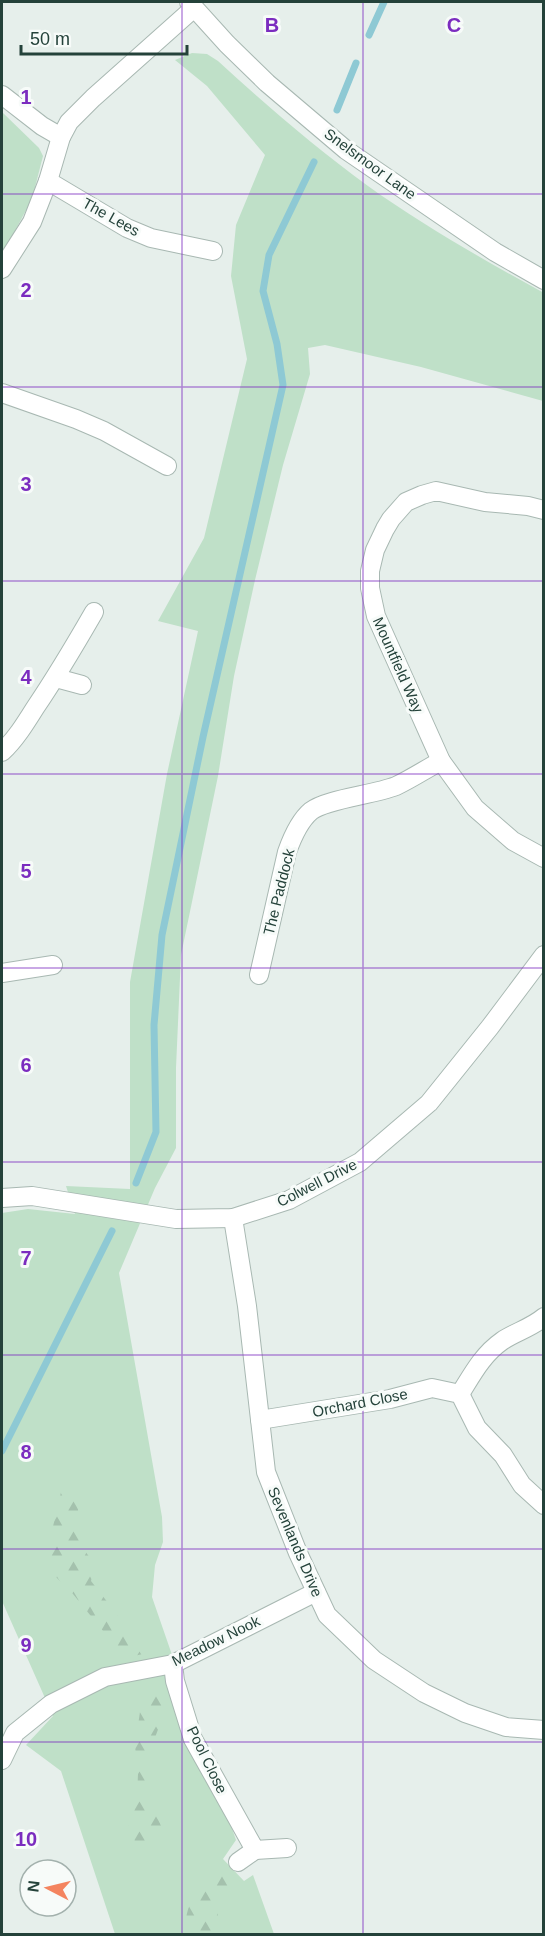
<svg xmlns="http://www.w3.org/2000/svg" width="545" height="1936" viewBox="0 0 545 1936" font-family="Arial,sans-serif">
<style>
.green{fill:#bfe0c8}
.forest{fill:url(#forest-firs)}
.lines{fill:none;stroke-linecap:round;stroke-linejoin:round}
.stream{stroke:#8ec9d4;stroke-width:7}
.minor-casing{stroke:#a8b8b2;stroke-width:20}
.tertiary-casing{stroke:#a8b8b2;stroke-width:20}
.minor{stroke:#fff;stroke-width:18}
.tertiary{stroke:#fff;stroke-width:18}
.grid{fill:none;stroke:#7b2cbf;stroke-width:1.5;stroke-opacity:0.55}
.labels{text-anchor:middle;stroke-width:6;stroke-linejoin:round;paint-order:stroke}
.street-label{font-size:15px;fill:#24423a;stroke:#f7fbf9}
.grid-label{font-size:20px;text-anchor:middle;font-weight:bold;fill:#7b2cbf;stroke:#f7fbf9;stroke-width:6;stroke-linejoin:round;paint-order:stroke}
</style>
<defs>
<pattern id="forest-firs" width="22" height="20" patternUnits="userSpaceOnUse" patternTransform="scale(1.5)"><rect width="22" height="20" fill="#bfe0c8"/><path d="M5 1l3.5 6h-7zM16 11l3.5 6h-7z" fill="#a4c1ad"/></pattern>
</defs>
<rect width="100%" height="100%" fill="#e6efeb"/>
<!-- green -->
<g class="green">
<path d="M 192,53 L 207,54 L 218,61 C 266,105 315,147 368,186 C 424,226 484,260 544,293 L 543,401 L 421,367 L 325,345 L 308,348 L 310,374 L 283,465 L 255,580 L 234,676 L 218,776 L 181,955 L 176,1068 L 176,1148 L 155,1188 L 119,1273 L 162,1517 L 163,1542 L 155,1565 L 152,1597 L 236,1840 L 223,1859 L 244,1881 L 253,1875 L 274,1934 L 115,1934 L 61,1771 L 26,1745 L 53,1716 L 2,1601 L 2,1213 L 28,1209 L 75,1214 L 66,1186 L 130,1189 L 130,982 L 167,774 L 198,631 L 158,621 L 204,538 L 247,359 L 231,276 L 236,225 L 265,155 L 207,86 L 175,60 Z"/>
<polygon points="2,112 39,148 43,156 32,199 2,255"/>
</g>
<!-- forest -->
<g class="forest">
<polygon points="74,1486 85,1551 95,1565 91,1581 147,1653 125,1658 73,1594 44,1565 62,1488"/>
<polygon points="159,1690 164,1696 163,1716 150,1751 147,1769 148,1789 161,1826 153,1842 138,1843 125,1834 137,1803 138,1773 135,1746 141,1705"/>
<path d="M 215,1872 L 226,1873 L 234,1881 L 218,1910 L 217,1934 L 184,1934 C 187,1903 192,1894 215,1872 Z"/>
</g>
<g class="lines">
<!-- stream -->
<g class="stream">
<polyline points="369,35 384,2"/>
<polyline points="337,110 356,63"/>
<polyline points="136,1183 156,1132 154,1025 162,935 203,737 283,385 277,344 263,291 269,255 314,162"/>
<polyline points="2,1451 112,1231"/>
</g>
<defs>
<g id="minor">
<polyline points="2,95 42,126 61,137"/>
<polyline points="48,181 127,228 151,238 213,251"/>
<polyline points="2,269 32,222 48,181 61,137 69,122 93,98 194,8"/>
<polyline points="2,393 76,419 104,431 167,466"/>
<polyline points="544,510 528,506 485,502 436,491 422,495 406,502 391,519 385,529 375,550 370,571 370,588 376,616 441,761 475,808 513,841 544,858"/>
<polyline points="56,678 82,685"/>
<path d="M 2,752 C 15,740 25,724 35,708 C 56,677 75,645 94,612"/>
<polyline points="2,973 53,965"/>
<path d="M 259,975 L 287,852 C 292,838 299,821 311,811 C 326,799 373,795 396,786 C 411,779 426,769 441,761"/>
<polyline points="2,1198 32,1196 176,1219 233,1218 289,1200 360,1162 429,1103 490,1027 544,955"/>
<polyline points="233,1218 247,1306 266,1472 298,1553 327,1615 374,1660 424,1693 465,1713 506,1727 544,1730"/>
<path d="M 460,1394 C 472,1375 482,1355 502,1341 C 515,1332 531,1328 544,1317"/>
<polyline points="260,1420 390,1399 432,1388 460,1394 477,1428 503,1455 522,1485 544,1505"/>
<polyline points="173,1664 175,1681 193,1739 255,1850 287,1848"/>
<polyline points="2,1760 15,1733 51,1704 105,1677 173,1664 316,1592"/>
<polyline points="238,1862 255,1850"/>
</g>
<polyline id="tertiary" points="189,2 227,44 267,83 346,150 495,252 544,280"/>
</defs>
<!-- minor casing -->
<use href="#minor" class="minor-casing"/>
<!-- tertiary casing -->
<use href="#tertiary" class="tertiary-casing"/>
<!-- minor -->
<use href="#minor" class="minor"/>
<!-- tertiary -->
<use href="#tertiary" class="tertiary"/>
</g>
<!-- grid -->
<path class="grid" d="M 182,2 L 182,1934M 363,2 L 363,1934M 2,194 L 544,194M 2,387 L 544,387M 2,581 L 544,581M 2,774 L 544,774M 2,968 L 544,968M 2,1162 L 544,1162M 2,1355 L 544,1355M 2,1549 L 544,1549M 2,1742 L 544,1742"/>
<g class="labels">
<!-- street labels -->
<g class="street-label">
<text transform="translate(370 164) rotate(36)" y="5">Snelsmoor Lane</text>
<text transform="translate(111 217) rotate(29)" y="5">The Lees</text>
<text transform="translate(398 665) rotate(66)" y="5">Mountfield Way</text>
<text transform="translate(279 892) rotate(-76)" y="5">The Paddock</text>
<text transform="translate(317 1183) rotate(-27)" y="5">Colwell Drive</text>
<text transform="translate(360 1403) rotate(-11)" y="5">Orchard Close</text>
<text transform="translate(295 1542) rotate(67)" y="5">Sevenlands Drive</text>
<text transform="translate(216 1641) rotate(-26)" y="5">Meadow Nook</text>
<text transform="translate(207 1760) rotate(64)" y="5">Pool Close</text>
</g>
</g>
<g class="grid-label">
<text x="272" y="32">B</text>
<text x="454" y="32">C</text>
<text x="26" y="104">1</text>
<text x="26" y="297">2</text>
<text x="26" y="491">3</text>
<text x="26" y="684">4</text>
<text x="26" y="878">5</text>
<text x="26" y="1072">6</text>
<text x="26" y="1265">7</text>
<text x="26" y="1459">8</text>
<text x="26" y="1652">9</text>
<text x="26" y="1846">10</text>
</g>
<!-- border -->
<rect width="545" height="1936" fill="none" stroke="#24423a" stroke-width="6"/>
<!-- north arrow -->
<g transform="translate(48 1888) rotate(277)"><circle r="28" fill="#f7fbf9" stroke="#a3b1ad" stroke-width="1.5"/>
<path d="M0-4.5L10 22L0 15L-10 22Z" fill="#f4845f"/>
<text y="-9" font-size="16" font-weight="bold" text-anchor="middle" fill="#24423a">N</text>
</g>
<!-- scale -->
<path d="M21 45v9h166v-9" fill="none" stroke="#24423a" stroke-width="3"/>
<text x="30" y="45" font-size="18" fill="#24423a" stroke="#f7fbf9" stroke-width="4.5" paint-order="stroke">50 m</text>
</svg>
